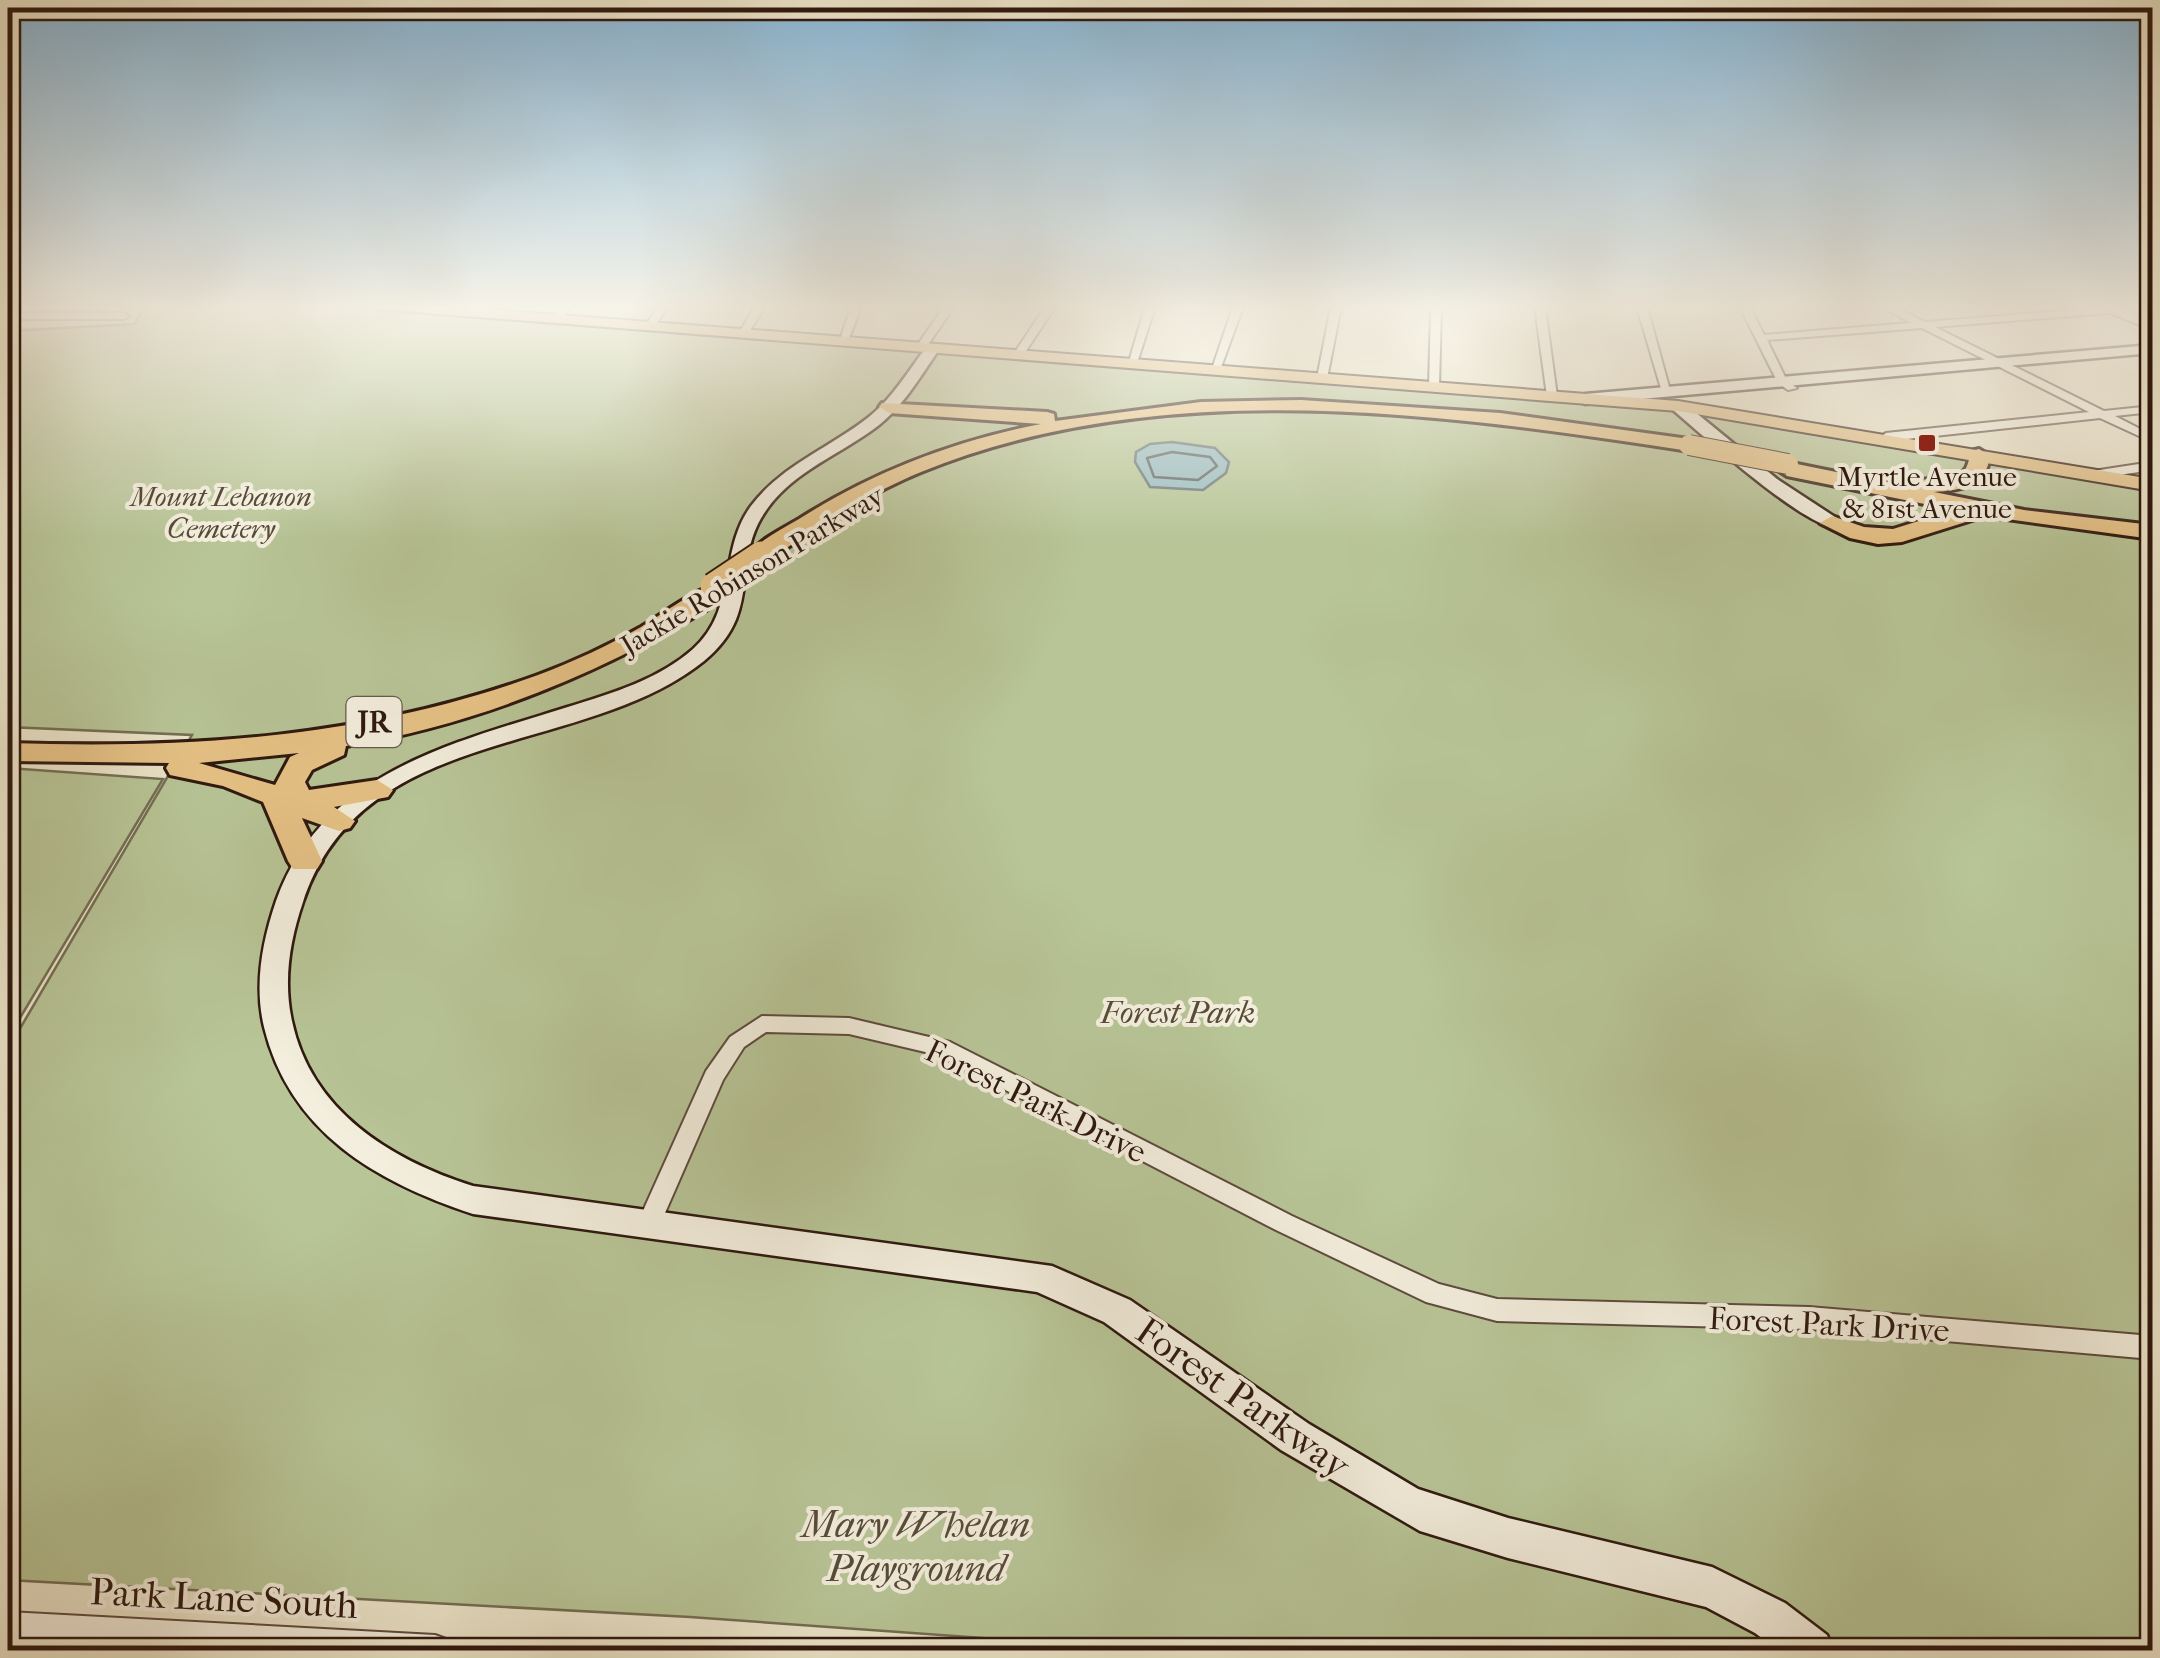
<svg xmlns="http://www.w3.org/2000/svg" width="2160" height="1658" viewBox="0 0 2160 1658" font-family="'IM FELL French Canon',serif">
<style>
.green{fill:#b8c597;stroke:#736e53;stroke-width:2.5}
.water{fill:#9cbdc0;stroke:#707b79;stroke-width:2.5}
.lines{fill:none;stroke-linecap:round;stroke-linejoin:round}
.shore{stroke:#656a68;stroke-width:2.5}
.street-casing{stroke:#5e4b3e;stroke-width:4}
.secondary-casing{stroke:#2e180f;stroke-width:5}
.primary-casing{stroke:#2e180f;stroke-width:4}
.highway-casing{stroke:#2e180f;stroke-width:6}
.street{fill:#f3eedd;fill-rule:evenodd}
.secondary{fill:#f3eedd;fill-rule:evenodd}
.primary{fill:#e6c286;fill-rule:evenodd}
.highway{fill:#e6c286;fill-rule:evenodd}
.highway-bridge-far1-casing{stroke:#2e180f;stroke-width:22;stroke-linecap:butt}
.highway-bridge-casing{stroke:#2e180f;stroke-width:29;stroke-linecap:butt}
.highway-bridge-far1{stroke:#e6c286;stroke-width:20}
.highway-bridge{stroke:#e6c286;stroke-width:25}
.poi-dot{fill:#8f2418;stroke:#f3eedd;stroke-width:4}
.labels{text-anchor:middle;stroke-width:8;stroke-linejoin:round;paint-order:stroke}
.far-poi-label{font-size:28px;fill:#2e180f;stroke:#f3eedd}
.far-park-label{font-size:28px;font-style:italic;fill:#574c38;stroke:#f3eedd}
.far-street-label{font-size:28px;fill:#2e180f;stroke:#f3eedd}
.shield{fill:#f3eedd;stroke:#69584d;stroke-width:2.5}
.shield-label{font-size:30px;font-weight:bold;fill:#2e180f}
.park-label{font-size:32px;font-style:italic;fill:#574c38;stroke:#f3eedd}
.street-label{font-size:32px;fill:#2e180f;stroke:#f3eedd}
.near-street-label{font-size:38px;fill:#2e180f;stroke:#f3eedd}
.near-park-label{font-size:38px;font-style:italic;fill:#574c38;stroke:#f3eedd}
</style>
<rect width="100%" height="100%" fill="#ece5cb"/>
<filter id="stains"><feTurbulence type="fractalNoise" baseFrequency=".002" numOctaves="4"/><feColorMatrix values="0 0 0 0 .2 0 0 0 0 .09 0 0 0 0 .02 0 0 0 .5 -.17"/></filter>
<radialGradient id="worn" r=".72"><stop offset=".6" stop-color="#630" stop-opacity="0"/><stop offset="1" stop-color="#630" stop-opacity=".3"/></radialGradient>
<!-- green -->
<g class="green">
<polygon points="145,307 330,307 1552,398 1675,409 2152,490 2152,1650 1152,1650 690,1617 8,1580 8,1049 192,735 8,727 8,331 134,324"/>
<polygon points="8,768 163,779 8,1038"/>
</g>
<!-- water -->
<polygon class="water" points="1172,442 1215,448 1229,462 1226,473 1203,490 1150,487 1135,462 1136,452 1150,444"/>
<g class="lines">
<!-- shore -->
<polygon class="shore" points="1172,452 1210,457 1217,466 1198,480 1154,477 1147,458"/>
<defs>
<g id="street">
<polygon points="561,307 571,307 559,321 553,321 551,319"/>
<polygon points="658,307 668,307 653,328 647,328 645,326"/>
<polygon points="755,307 765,307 747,335 741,335 739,333"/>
<polygon points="851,307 861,307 848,341 839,343"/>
<polygon points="944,307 954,307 925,349 917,349 916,347"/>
<polygon points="1045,307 1055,307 1022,357 1014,357 1013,355"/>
<polygon points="1145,307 1155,307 1137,363 1128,365"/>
<polygon points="1233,307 1243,307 1220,370 1211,372"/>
<polygon points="1331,307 1341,307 1327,378 1322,381 1317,378"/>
<polygon points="1431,307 1441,307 1439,387 1434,390 1429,387"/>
<polygon points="1535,307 1545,307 1557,396 1552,399 1547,396"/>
<polygon points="1637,307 1647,307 1671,394 1662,392"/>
<polygon points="1740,307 1750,307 1764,335 1911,323 1882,307 1894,307 1925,322 2112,307 2152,324 2152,330 2110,313 1935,327 2104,411 2152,406 2152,412 2115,416 2152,435 2152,442 2100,418 1879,442 1879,438 1886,433 2089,412 1922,328 1767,340 1787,381 1797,388 1788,390 1778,383"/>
<polygon points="2143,307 2152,307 2152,312"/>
<polygon points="8,313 124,313 129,316 124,319 8,319"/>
<polygon points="2152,462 2152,470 2093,479 2087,475 2093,471"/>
<polygon points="762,1016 849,1018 950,1042 1292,1216 1439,1284 1497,1299 1809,1307 2152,1336 2152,1359 1809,1329 1497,1321 1426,1302 1276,1230 938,1055 849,1034 766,1032 744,1047 723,1080 658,1229 650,1232 642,1229 638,1222 706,1071 730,1037"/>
<polygon points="8,1612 435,1635 446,1639 450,1650 167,1650 8,1642"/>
</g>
<g id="secondary">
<path d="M 928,345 L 940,348 C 921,375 905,404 879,425 C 842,454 792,471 765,512 C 730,564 764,612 704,661 C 582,759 362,722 303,902 C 290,940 283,980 292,1021 C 311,1111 391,1160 473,1186 L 1052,1266 L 1130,1300 L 1309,1424 L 1418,1489 L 1508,1518 L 1712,1567 L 1785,1603 L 1827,1635 L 1833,1650 L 1778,1650 L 1755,1633 L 1706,1607 L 1508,1558 L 1420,1531 L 1281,1450 L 1104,1322 L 1037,1292 L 473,1214 C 377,1182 290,1133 264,1027 C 254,985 262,942 276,901 C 322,772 453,743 571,706 C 613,693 659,679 693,649 C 738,609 718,551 751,506 C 781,466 827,449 865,420 C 892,400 908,371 928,345 Z"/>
<polygon points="2152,345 2152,353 1585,404 1577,399 1585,394"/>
<path d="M 1672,403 L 1684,403 L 1777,479 L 1838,519 L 1838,527 C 1809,532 1699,432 1672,409 Z"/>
</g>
<g id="primary">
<polygon points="395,307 457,307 1678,401 2152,479 2152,491 1678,411 402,311"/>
<polygon points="2111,307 2130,307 2152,317 2152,326"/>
</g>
<g id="highway">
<path d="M 1301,400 L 1500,413 L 1689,439 L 1700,445 L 1689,451 C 1441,413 1161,374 921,472 C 867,494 818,527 770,559 L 752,559 L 749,554 C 761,539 782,529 799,519 C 873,472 954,441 1041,424 L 889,413 L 879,407 L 882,403 L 1047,412 L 1054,414 L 1055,421 L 1201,402 Z"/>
<path d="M 1979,449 L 1990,456 C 1986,487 1961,490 1934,492 L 2024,510 L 2152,525 L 2152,539 L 1985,516 L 1902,542 L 1878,544 L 1850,538 L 1820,523 L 1832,516 L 1864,527 L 1893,529 L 1954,510 L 1787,476 L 1776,469 L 1787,462 L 1910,487 C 1922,471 1954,487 1966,468 C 1969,463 1969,457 1971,451 Z"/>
<path d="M 721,583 L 730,586 L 734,591 L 730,596 C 609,669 486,723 346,746 L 344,755 L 312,770 L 305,782 L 309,790 L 377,780 L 393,790 L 388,797 L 334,807 L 355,821 L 350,828 L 339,831 L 302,818 L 322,861 L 317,869 L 293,869 L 288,861 L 263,802 L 223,786 L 170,775 L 166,768 L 169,763 L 8,761 L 8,743 C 191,749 365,738 538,675 C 573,662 609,645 641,627 C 666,612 693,590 721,583 ZM 299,753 L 290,757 L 275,785 L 199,763 Z"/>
</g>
</defs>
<!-- street casing -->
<use href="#street" class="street-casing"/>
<!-- secondary casing -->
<use href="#secondary" class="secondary-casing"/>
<!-- primary casing -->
<use href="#primary" class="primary-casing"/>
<!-- highway casing -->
<use href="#highway" class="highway-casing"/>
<!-- street -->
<use href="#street" class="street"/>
<!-- secondary -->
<use href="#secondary" class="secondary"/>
<!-- primary -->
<use href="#primary" class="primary"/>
<!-- highway -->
<use href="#highway" class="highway"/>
<defs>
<polyline id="highway-bridge-far1" points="1689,445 1788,464"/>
<polyline id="highway-bridge" points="713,586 761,554"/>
</defs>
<!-- highway-bridge-far1 casing -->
<use href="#highway-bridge-far1" class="highway-bridge-far1-casing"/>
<!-- highway-bridge casing -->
<use href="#highway-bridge" class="highway-bridge-casing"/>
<!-- highway-bridge-far1 -->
<use href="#highway-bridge-far1" class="highway-bridge-far1"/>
<!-- highway-bridge -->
<use href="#highway-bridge" class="highway-bridge"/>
</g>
<!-- sky -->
<linearGradient id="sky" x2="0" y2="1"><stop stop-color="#89b8d8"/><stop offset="0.57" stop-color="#f6f3e8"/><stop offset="1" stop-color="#f6f3e8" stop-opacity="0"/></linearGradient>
<rect width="2160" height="539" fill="url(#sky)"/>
<!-- markers -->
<rect class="poi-dot" x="1917" y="433" width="20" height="20" rx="5"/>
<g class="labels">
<!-- far-poi labels -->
<g class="far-poi-label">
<text x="1927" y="486">Myrtle Avenue<tspan x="1927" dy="32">&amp; 81st Avenue</tspan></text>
</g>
<!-- far-park labels -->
<g class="far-park-label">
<text x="221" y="506">Mount Lebanon<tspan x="221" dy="32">Cemetery</tspan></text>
</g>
<!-- far-street labels -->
<g class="far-street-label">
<text transform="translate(752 570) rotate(-31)" y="10">Jackie Robinson Parkway</text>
</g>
<!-- shield labels -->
<rect class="shield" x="346.5" y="697" width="55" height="50" rx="8"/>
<g class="shield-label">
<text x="374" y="732">JR</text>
</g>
<!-- park labels -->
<g class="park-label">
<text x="1178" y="1023">Forest Park</text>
</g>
<!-- street labels -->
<g class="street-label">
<text transform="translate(1036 1101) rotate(26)" y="11">Forest Park Drive</text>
<text transform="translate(1829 1324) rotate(3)" y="11">Forest Park Drive</text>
</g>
<!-- near-street labels -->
<g class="near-street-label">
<text transform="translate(1243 1398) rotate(35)" y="13">Forest Parkway</text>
<text transform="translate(224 1598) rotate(3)" y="13">Park Lane South</text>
</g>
<!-- near-park labels -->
<g class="near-park-label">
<text x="916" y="1537">Mary Whelan<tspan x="916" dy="44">Playground</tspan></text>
</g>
</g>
<!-- margin -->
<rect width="2160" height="1658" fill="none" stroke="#ece5cb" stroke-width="40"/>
<rect x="10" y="10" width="2140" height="1638" fill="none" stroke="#2e180f" stroke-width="5"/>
<rect x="20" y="20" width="2120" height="1618" fill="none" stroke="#2e180f" stroke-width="2.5"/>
<rect width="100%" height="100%" filter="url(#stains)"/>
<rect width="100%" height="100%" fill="url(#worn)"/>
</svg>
